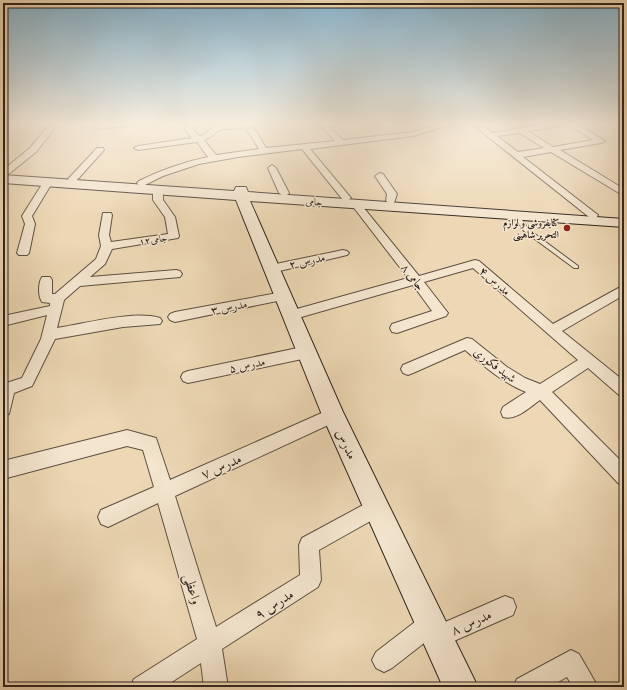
<svg xmlns="http://www.w3.org/2000/svg" width="627" height="690" viewBox="0 0 627 690" font-family="'IM FELL Great Primer',Amiri,serif">
<style>
.lines{fill:none;stroke-linecap:round;stroke-linejoin:round}
.lane-casing{stroke:#5e5042;stroke-width:2}
.street-casing{stroke:#5e5042;stroke-width:2}
.secondary-casing{stroke:#2f231c;stroke-width:2}
.lane{fill:#f3e5ce;fill-rule:evenodd}
.street{fill:#f3e5ce;fill-rule:evenodd}
.secondary{fill:#f3e5ce;fill-rule:evenodd}
.poi-dot{fill:#8f2418;stroke:#f3e5ce;stroke-width:1.5}
.labels{text-anchor:middle;stroke-width:3;stroke-linejoin:round;paint-order:stroke}
.far-street-label{font-size:10px;fill:#2f231c;stroke:#f3e5ce}
.far-poi-label{font-size:10px;font-weight:bold;fill:#2f231c;stroke:#f3e5ce;text-anchor:end}
.street-label{font-size:12px;fill:#2f231c;stroke:#f3e5ce}
.near-street-label{font-size:14px;fill:#2f231c;stroke:#f3e5ce}
</style>
<rect width="100%" height="100%" fill="#edd7b4"/>
<filter id="stains"><feTurbulence type="fractalNoise" baseFrequency=".005" numOctaves="4"/><feColorMatrix values="0 0 0 0 .2 0 0 0 0 .09 0 0 0 0 .02 0 0 0 .5 -.17"/></filter>
<radialGradient id="worn" r=".72"><stop offset=".6" stop-color="#630" stop-opacity="0"/><stop offset="1" stop-color="#630" stop-opacity=".3"/></radialGradient>
<g class="lines">
<defs>
<polygon id="lane" points="517,214 519,215 528,229 578,266 578,268 574,268 524,231 514,216"/>
<g id="street">
<polygon points="50,124 58,124 36,152 6,176 3,177 3,170 30,148"/>
<polygon points="103,124 129,124 125,126 98,129 94,127"/>
<path d="M 184,124 L 192,124 L 195,132 L 200,136 L 205,134 L 217,124 L 251,124 C 247,130 231,128 223,129 C 217,130 211,138 204,140 L 216,155 L 259,149 L 247,130 L 251,128 L 254,128 L 266,148 L 335,141 L 319,124 L 327,124 L 343,140 L 412,132 L 439,124 L 452,124 L 413,136 L 310,149 L 351,198 L 346,201 L 343,200 L 302,149 L 238,157 L 199,164 L 163,176 L 145,185 L 139,185 L 137,183 L 139,181 C 161,170 184,162 208,157 L 197,142 L 138,150 L 134,148 L 138,146 L 192,138 L 187,133 Z"/>
<path d="M 472,124 L 481,124 L 492,133 L 545,124 L 565,124 L 561,126 L 528,131 L 553,147 L 593,140 L 567,124 L 577,124 L 605,141 L 601,143 L 560,150 L 624,189 L 624,196 L 551,152 L 523,157 L 598,215 L 597,217 L 589,217 ZM 520,133 L 544,148 L 518,152 L 497,136 Z"/>
<polygon points="97,148 103,148 104,150 76,181 70,181 68,179 70,177"/>
<polygon points="272,165 276,168 289,193 287,195 284,196 279,193 268,168"/>
<polygon points="380,173 383,174 397,194 394,203 391,204 386,201 387,194 375,176"/>
<polygon points="47,180 52,183 32,216 35,224 29,253 27,255 19,255 17,253 25,224 22,216 44,181"/>
<path d="M 158,187 L 163,190 L 163,200 L 175,217 L 179,236 L 178,238 L 112,249 L 105,264 L 90,277 L 176,270 L 180,271 L 182,274 L 180,277 L 80,286 L 64,300 L 57,328 C 84,324 134,310 160,318 L 162,321 L 160,324 L 123,327 L 55,339 L 32,386 L 14,393 L 9,414 L 3,416 L 3,384 L 22,378 L 41,339 L 47,315 L 3,326 L 3,316 L 50,306 L 50,303 L 42,302 C 38,296 38,283 42,277 L 50,277 L 52,280 L 52,294 L 55,294 L 96,259 L 101,246 L 99,235 L 103,213 L 111,213 L 112,215 L 109,235 L 111,242 L 168,234 L 165,217 L 153,200 L 153,190 Z"/>
<path d="M 356,201 L 359,202 L 419,276 L 475,260 L 479,261 L 553,324 L 624,285 L 624,295 L 562,331 L 624,381 L 624,396 L 619,395 L 588,368 L 552,392 L 624,464 L 624,486 L 618,483 L 540,400 C 530,407 516,421 503,417 L 501,412 L 503,407 L 526,392 C 503,383 484,366 465,350 L 413,373 L 408,375 L 403,373 L 401,369 L 403,365 L 467,338 L 472,339 L 507,367 L 525,378 L 540,384 L 578,360 L 473,268 L 424,282 L 448,313 L 446,316 L 397,333 L 392,332 L 390,328 L 392,324 L 432,311 L 413,285 L 291,320 L 286,318 L 284,315 L 286,312 L 408,278 L 351,204 Z"/>
<polygon points="343,250 347,251 349,253 347,255 271,273 267,272 265,269 267,266 271,265"/>
<polygon points="283,292 287,293 289,296 287,299 175,322 170,320 168,317 170,314 175,312"/>
<polygon points="307,346 312,348 314,352 312,356 307,358 188,383 183,381 181,377 183,373 188,371"/>
<polygon points="333,408 339,410 341,415 339,420 175,496 216,627 300,575 299,545 302,538 376,498 383,500 385,507 383,514 319,550 321,580 318,587 222,649 228,687 204,687 201,663 164,687 130,687 134,679 197,639 158,503 108,527 101,524 98,517 101,510 154,487 143,450 127,446 3,479 3,461 127,430 156,438 170,480"/>
<polygon points="505,596 513,599 516,607 513,615 438,648 430,645 428,640 392,668 384,672 376,668 372,660 376,652 424,615 432,612 440,615 443,623"/>
<polygon points="571,650 579,654 598,687 573,687 567,677 549,687 513,687 517,679"/>
</g>
<g id="secondary">
<polygon points="616,124 624,124 624,131 620,130"/>
<polygon points="3,175 234,191 236,187 246,187 248,192 624,219 624,227 250,201 343,412 478,687 443,687 322,415 236,200 3,183"/>
</g>
</defs>
<!-- lane casing -->
<use href="#lane" class="lane-casing"/>
<!-- street casing -->
<use href="#street" class="street-casing"/>
<!-- secondary casing -->
<use href="#secondary" class="secondary-casing"/>
<!-- lane -->
<use href="#lane" class="lane"/>
<!-- street -->
<use href="#street" class="street"/>
<!-- secondary -->
<use href="#secondary" class="secondary"/>
</g>
<!-- sky -->
<linearGradient id="sky" x2="0" y2="1"><stop stop-color="#88b6d0"/><stop offset="0.56" stop-color="#f7eddd"/><stop offset="1" stop-color="#f7eddd" stop-opacity="0"/></linearGradient>
<rect width="627" height="221" fill="url(#sky)"/>
<!-- markers -->
<circle class="poi-dot" cx="567" cy="228" r="4"/>
<g class="labels">
<!-- far-street labels -->
<g class="far-street-label">
<text transform="translate(314 201) rotate(4)" y="4">جامی</text>
<text transform="translate(153 239) rotate(-9)" y="4">جامی۱۲</text>
</g>
<!-- far-poi labels -->
<g class="far-poi-label">
<text x="559" y="226">کتابفروشی و لوازم<tspan x="559" dy="12">التحریر شاهینی</tspan></text>
</g>
<!-- street labels -->
<g class="street-label">
<text transform="translate(307 261) rotate(-13)" y="4">مدرس ۲</text>
<text transform="translate(413 277) rotate(52)" y="4">جامی ۸</text>
<text transform="translate(495 281) rotate(41)" y="4">مدرس ۴</text>
<text transform="translate(229 307) rotate(-11)" y="4">مدرس ۳</text>
<text transform="translate(247 365) rotate(-12)" y="4">مدرس ۵</text>
<text transform="translate(495 365) rotate(37)" y="4">شهید فکوری</text>
</g>
<!-- near-street labels -->
<g class="near-street-label">
<text transform="translate(347 444) rotate(65)" y="5">مدرس</text>
<text transform="translate(221 466) rotate(-24)" y="5">مدرس ۷</text>
<text transform="translate(193 589) rotate(73)" y="5">واعظی</text>
<text transform="translate(274 604) rotate(-33)" y="5">مدرس ۹</text>
<text transform="translate(471 622) rotate(-24)" y="5">مدرس ۸</text>
</g>
</g>
<!-- margin -->
<rect width="627" height="690" fill="none" stroke="#edd7b4" stroke-width="16"/>
<rect x="4" y="4" width="619" height="682" fill="none" stroke="#2f231c" stroke-width="2"/>
<rect x="8" y="8" width="611" height="674" fill="none" stroke="#2f231c"/>
<rect width="100%" height="100%" filter="url(#stains)"/>
<rect width="100%" height="100%" fill="url(#worn)"/>
</svg>
